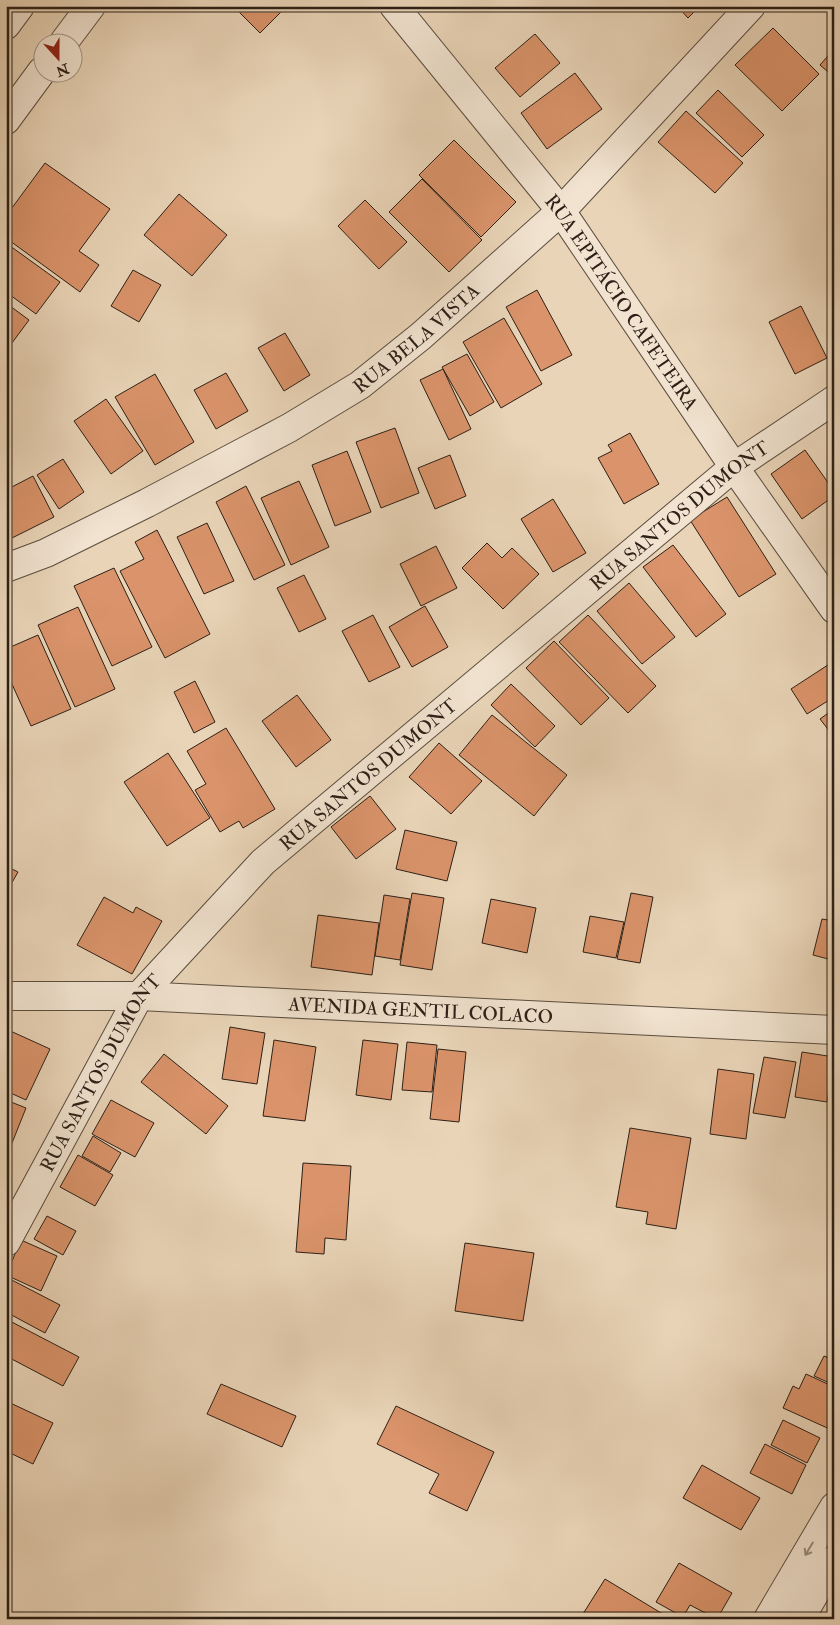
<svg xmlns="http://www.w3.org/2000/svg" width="840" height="1625" viewBox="0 0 840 1625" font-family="'IM FELL Double Pica',serif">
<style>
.building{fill:#da936a;stroke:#2c2017}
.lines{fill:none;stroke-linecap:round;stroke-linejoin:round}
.minor-casing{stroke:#5b4d3f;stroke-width:30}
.tertiary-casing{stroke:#5b4d3f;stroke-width:30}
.minor{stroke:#f1e3d0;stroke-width:28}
.tertiary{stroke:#f1e3d0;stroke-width:28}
.oneway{stroke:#988b7d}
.labels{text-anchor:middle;stroke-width:4;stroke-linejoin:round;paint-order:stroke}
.street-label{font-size:19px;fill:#2c2017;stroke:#f1e3d0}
</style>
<rect width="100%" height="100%" fill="#e9d4b7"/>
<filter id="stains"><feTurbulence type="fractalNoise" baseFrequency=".004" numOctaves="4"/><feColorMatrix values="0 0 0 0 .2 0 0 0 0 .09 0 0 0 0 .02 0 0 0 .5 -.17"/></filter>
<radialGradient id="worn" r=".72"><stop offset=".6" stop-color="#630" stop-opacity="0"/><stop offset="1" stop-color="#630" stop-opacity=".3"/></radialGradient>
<!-- building -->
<g class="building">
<polygon points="233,6 287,6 260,33"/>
<polygon points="677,6 700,6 688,18"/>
<polygon points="773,28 819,74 782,111 735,65"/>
<polygon points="535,34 560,63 520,97 495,68"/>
<polygon points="834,49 834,77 820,65"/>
<polygon points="575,73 602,109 547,149 521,113"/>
<polygon points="718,90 764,135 742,157 696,113"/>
<polygon points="686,111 743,163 715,193 658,142"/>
<polygon points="454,140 516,202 481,237 419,175"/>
<polygon points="45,163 110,209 79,251 99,265 80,292 6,238 6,216"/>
<polygon points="422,179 482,240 449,272 389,212"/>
<polygon points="179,194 227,235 192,276 144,235"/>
<polygon points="365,200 407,242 379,269 338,226"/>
<polygon points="6,243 60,282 36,314 6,292"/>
<polygon points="133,270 161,285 139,322 111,306"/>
<polygon points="537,290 572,355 541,371 506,307"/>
<polygon points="6,303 29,320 6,351"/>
<polygon points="801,306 827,358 795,374 769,322"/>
<polygon points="504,318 542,384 501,408 463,342"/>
<polygon points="285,333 310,375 284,391 258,348"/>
<polygon points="467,354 494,402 470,416 442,367"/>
<polygon points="443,369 471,429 449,440 420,380"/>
<polygon points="226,373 248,411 216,429 194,390"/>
<polygon points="155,374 194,442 155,465 115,397"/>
<polygon points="106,399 143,451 111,474 74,421"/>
<polygon points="395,428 419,493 381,508 356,442"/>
<polygon points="630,433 659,484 624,504 598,458 612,451 608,445"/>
<polygon points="805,450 834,491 834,496 802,519 771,474"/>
<polygon points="347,451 371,512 335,526 312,465"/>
<polygon points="450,455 466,496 435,509 418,468"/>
<polygon points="63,459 84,492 59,509 37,475"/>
<polygon points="33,476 54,517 6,541 6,490"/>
<polygon points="299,481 329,547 291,565 261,498"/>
<polygon points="246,486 285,565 254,580 216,502"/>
<polygon points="727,497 776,574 739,597 690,520"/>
<polygon points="553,499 586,553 553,572 521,519"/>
<polygon points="207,523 234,581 204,594 177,537"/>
<polygon points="157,530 210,634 165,658 120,571 144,559 135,542"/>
<polygon points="487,543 502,558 512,548 539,574 503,609 462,568"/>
<polygon points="673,545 726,614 696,637 643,567"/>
<polygon points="436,546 457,588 421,606 400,564"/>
<polygon points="114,568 152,647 112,666 74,586"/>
<polygon points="304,575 326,619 299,632 277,588"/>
<polygon points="629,583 675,637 642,664 597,611"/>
<polygon points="425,606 448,647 412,667 389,627"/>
<polygon points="78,607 115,689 75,707 38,625"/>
<polygon points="373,615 400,667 369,682 342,631"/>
<polygon points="588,615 656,686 628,713 559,642"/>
<polygon points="38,635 71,709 31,726 6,671 6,649"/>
<polygon points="554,641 609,698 581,725 526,668"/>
<polygon points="834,661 834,697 807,714 791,689"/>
<polygon points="195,681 215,722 194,733 174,692"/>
<polygon points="511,684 555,726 535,747 491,705"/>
<polygon points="297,695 331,740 296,767 262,721"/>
<polygon points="834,709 834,737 820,719"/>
<polygon points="492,715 567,775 534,816 459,755"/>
<polygon points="226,728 275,809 243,828 239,821 220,832 195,790 206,784 187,751"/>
<polygon points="439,743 482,781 451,814 409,777"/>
<polygon points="168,753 210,818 167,846 124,782"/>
<polygon points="370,796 396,829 356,859 331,827"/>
<polygon points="405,830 457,842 447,881 396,869"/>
<polygon points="6,866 18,872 6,893"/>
<polygon points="412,893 444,898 432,970 400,965"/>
<polygon points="631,893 653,897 640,963 617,959"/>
<polygon points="384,895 410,899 400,960 375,956"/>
<polygon points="104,897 133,913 136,907 162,921 132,974 77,945"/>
<polygon points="491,899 536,908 527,953 482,943"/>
<polygon points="318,915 379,923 372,975 311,967"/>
<polygon points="590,916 624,922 616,958 583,952"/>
<polygon points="822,919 834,921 832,960 813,955"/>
<polygon points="230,1027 265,1033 257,1084 222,1079"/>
<polygon points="6,1029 50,1049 26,1100 6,1091"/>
<polygon points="274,1040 316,1047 305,1121 263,1116"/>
<polygon points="363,1040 398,1044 391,1100 356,1095"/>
<polygon points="407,1042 437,1045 432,1092 402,1090"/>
<polygon points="438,1049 466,1052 459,1122 430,1119"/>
<polygon points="802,1052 834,1057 827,1102 795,1097"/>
<polygon points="164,1054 228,1106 206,1134 141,1082"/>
<polygon points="764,1057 796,1062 785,1118 753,1113"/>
<polygon points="718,1069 754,1074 746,1139 710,1134"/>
<polygon points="6,1100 26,1108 6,1158"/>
<polygon points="111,1100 154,1123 135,1157 92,1134"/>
<polygon points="630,1128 691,1138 676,1229 646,1224 648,1212 616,1207"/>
<polygon points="93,1136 121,1153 110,1172 82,1156"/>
<polygon points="78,1155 113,1175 95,1206 60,1187"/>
<polygon points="303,1163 351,1166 346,1240 325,1238 324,1254 296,1252"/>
<polygon points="47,1216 76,1231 63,1255 34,1239"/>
<polygon points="21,1240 57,1256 41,1291 6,1275"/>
<polygon points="465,1243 534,1253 523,1321 455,1311"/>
<polygon points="6,1277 60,1305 45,1333 6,1312"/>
<polygon points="6,1319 79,1357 63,1386 6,1356"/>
<polygon points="824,1356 834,1360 834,1385 814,1376"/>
<polygon points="806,1374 834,1387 834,1431 783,1408 793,1386 799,1389"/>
<polygon points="221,1384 296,1416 282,1447 207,1414"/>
<polygon points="6,1401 53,1423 33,1464 6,1451"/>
<polygon points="396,1406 494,1452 467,1511 429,1493 439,1474 377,1444"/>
<polygon points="783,1420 820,1438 807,1463 771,1445"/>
<polygon points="765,1444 806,1465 792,1494 750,1473"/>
<polygon points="702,1465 760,1498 741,1530 683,1498"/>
<polygon points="679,1563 732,1593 717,1619 690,1605 683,1617 656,1602"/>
<polygon points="605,1579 671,1619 581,1617"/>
</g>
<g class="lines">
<defs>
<g id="minor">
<path id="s1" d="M 394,6 L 561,211 L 734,467 L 834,609"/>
<path id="s2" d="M 6,568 L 46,553 L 147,503 L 289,428 L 360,385 L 421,336 L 561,211 L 751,6"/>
<path id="s3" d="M 6,996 L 139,996 L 834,1030"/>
<path id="s4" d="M 6,1242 L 139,996 L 263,862 L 734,467 L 834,400"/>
<polyline points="768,1619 834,1507"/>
<polyline points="800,1619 834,1560"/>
</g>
<g id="tertiary">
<polyline points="6,25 20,6"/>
<polyline points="64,42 91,6"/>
<polyline points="6,120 42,71"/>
</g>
</defs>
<!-- minor casing -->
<use href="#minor" class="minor-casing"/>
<!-- tertiary casing -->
<use href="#tertiary" class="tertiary-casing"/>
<!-- minor -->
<use href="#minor" class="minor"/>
<!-- tertiary -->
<use href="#tertiary" class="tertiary"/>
</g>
<!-- one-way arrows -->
<defs><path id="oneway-shaft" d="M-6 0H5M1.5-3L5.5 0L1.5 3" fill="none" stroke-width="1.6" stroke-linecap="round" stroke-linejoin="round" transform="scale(1.25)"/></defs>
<use class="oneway" href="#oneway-shaft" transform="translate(809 1549) rotate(121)"/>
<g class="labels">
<!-- street labels -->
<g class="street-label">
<text dy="7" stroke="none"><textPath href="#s1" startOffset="374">RUA EPITÁCIO CAFETEIRA</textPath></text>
<text dy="7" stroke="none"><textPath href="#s2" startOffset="472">RUA BELA VISTA</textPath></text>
<text dy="7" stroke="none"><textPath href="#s4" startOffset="1004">RUA SANTOS DUMONT</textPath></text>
<text dy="7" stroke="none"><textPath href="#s4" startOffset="599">RUA SANTOS DUMONT</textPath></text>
<text dy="7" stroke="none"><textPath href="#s3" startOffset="415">AVENIDA GENTIL COLACO</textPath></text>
<text dy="7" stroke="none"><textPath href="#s4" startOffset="194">RUA SANTOS DUMONT</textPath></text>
</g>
</g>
<!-- margin -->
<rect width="840" height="1625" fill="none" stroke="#e9d4b7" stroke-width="25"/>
<rect x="8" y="8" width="825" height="1610" fill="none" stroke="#2c2017" stroke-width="2.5"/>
<rect x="12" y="12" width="815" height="1600" fill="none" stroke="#2c2017"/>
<!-- north arrow -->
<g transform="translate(58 58) rotate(159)"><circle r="24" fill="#f1e3d0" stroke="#a29586"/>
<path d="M0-4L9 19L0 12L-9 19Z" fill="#8f2418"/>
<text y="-8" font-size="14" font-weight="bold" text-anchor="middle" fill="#2c2017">N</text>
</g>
<rect width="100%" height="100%" filter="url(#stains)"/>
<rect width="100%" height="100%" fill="url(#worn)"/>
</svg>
